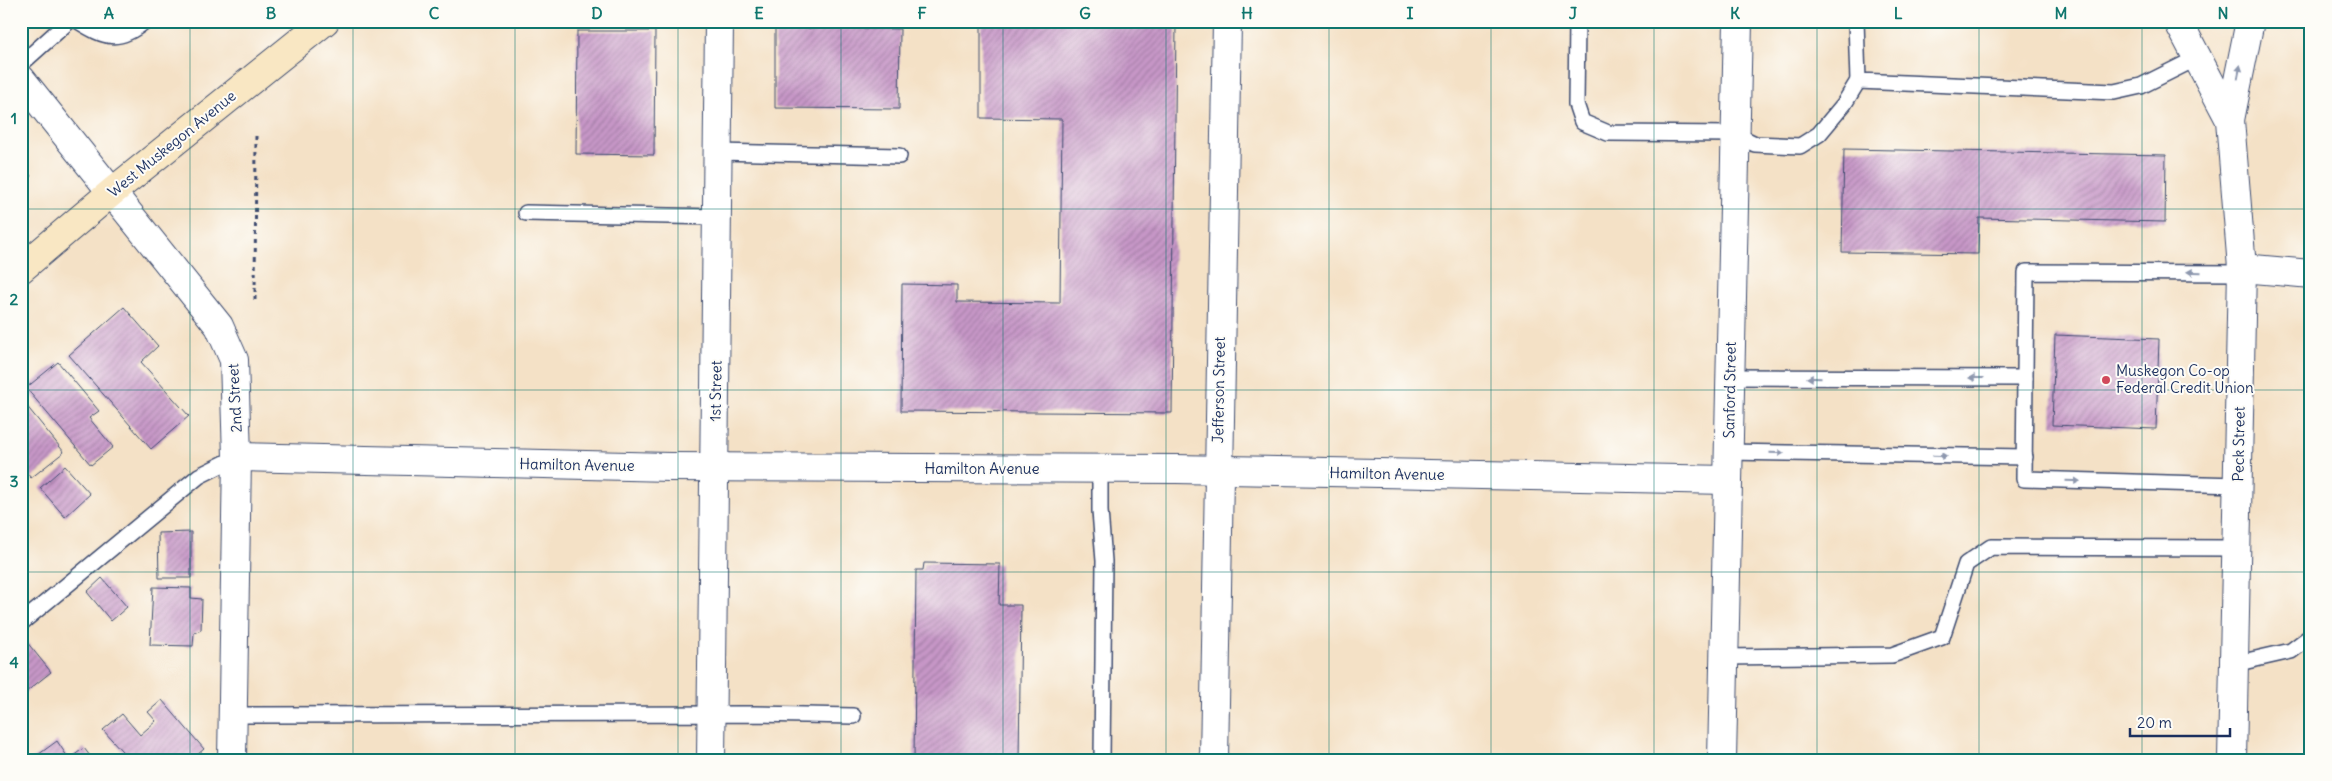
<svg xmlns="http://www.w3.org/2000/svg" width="2332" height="781" viewBox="0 0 2332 781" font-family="Delius,sans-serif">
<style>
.building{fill:url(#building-hatch)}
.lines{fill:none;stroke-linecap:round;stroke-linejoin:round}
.service-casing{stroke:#3c4a6e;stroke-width:18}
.minor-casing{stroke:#3c4a6e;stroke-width:30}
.tertiary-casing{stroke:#3c4a6e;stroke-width:30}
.secondary-casing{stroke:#3c4a6e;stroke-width:30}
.path{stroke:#3c4a6e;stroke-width:3;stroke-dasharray:4 4;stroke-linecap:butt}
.service{stroke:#fff;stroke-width:15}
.minor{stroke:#fff;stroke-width:28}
.tertiary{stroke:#fff;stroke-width:28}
.secondary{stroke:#f9e7c3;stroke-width:28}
.oneway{fill:#8d97ae}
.grid{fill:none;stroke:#0f766e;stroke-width:1;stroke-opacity:0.55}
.poi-dot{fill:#d1495b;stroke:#fdfcf7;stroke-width:2}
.labels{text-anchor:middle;stroke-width:4;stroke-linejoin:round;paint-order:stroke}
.street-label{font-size:15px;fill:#1b2f5e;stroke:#fdfcf7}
.poi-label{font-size:15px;fill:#1b2f5e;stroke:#fdfcf7;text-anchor:start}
.neatline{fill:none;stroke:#0f766e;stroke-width:2}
.grid-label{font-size:16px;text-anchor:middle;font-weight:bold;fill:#0f766e}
</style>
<defs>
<pattern id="building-hatch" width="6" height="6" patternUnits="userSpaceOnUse" patternTransform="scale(1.25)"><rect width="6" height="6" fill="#c797c7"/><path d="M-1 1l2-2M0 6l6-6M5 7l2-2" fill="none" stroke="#a17ca5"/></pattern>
</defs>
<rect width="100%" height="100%" fill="#fdfcf7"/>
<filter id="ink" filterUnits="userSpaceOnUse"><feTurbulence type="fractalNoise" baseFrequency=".02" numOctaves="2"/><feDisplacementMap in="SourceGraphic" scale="10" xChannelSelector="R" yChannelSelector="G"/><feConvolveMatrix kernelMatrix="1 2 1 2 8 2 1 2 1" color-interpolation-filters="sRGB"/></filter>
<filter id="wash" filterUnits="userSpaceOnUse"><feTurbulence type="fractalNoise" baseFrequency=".0096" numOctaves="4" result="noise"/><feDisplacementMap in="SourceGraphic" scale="20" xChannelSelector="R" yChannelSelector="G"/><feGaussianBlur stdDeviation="1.12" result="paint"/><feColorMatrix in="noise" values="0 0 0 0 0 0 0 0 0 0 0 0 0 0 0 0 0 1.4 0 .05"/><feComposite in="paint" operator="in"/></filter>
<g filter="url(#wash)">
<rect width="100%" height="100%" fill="#f4e1c6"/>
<g id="blocks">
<!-- building -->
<g class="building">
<polygon points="981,21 1176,23 1172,413 901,411 902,284 957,285 957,302 1060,303 1062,119 981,118"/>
<polygon points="775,28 900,29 899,109 775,108"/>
<polygon points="577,31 655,31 654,155 576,154"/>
<polygon points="1844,149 2166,155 2165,222 1979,218 1978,254 1842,252"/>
<polygon points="21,165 31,176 21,184"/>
<polygon points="124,307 158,346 141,362 189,416 151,449 69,355"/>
<polygon points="2055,335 2159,339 2156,429 2052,425"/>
<polygon points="58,362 99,411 89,418 113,447 91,465 26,388"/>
<polygon points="21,399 64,452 31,478 21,466"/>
<polygon points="65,466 90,494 65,517 40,488"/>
<polygon points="191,532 191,578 159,578 158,533"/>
<polygon points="924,563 1000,564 999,605 1021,605 1019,760 914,760 916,570 923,570"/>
<polygon points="102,578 127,607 111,621 87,592"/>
<polygon points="153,587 191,588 191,598 202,599 201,630 194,633 193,646 150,645"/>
<polygon points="26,641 51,672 21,696 21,644"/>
<polygon points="162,700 204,749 191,760 130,760 103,730 122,714 140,735 156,721 148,712"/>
<polygon points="57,741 69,759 84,748 93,760 31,760"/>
</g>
</g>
</g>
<g filter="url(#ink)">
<use href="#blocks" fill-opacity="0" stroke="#3c4a6e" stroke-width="1"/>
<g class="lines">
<defs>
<g id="service">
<path d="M 78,21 C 105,38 119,43 145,21"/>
<polyline points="1577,21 1576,104 1582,122 1608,133 1734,134 1755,144 1800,146 1819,134 1844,104 1858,81"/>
<polyline points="1856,21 1858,81 2114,92 2141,86 2197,58"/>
<polyline points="21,64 69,21"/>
<polyline points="718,152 899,156"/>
<polyline points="526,213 717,217"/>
<polyline points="1730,377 2025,378"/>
<polyline points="1728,452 2025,457"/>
<polyline points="1100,469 1100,511 1104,561 1102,760"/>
<polyline points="2238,485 2024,479 2026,272 2242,273"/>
<polyline points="21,623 199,476 237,457"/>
<polyline points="1724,657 1892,655 1942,637 1966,564 1991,547 2236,548"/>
<polyline points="2234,664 2291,651 2311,636"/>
<polyline points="232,715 754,714 853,716"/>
</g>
<g id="minor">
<polyline points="21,79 219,326 234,360 237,457 232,760"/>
<polyline points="2242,268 2311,274"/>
<polyline points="237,457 670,467 1176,469 1728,480"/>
<polyline points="711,760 719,21"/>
<polyline points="1214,760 1227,21"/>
</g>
<g id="tertiary">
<polyline points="2178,21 2230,120 2242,268 2232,760"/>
<polyline points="2230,120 2250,21"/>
<polyline points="1722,760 1738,21"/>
</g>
<polyline id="secondary" points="21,269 112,192 325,21"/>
</defs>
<!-- service casing -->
<use href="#service" class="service-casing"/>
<!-- minor casing -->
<use href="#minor" class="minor-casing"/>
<!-- tertiary casing -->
<use href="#tertiary" class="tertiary-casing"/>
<!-- secondary casing -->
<use href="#secondary" class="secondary-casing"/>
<!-- path -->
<polyline class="path" points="255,300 256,135"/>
<!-- service -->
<use href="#service" class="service"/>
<!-- minor -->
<use href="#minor" class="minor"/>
<!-- tertiary -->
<use href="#tertiary" class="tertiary"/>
<!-- secondary -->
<use href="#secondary" class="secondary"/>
</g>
<!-- one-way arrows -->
<defs><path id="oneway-solid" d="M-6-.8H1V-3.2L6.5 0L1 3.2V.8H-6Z" transform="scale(1.25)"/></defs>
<g class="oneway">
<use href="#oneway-solid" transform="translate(2239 72) rotate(-79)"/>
<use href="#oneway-solid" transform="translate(2194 272) rotate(-179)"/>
<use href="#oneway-solid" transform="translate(1814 378) rotate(-179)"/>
<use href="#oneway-solid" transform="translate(1976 378) rotate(180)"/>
<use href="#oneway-solid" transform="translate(1777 453) rotate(1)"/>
<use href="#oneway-solid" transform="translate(1940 456) rotate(1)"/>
<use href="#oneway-solid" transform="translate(2073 481) rotate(2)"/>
</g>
</g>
<!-- grid -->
<path class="grid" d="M 190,21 L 190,760M 353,21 L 353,760M 515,21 L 515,760M 678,21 L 678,760M 841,21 L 841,760M 1003,21 L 1003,760M 1166,21 L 1166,760M 1329,21 L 1329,760M 1491,21 L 1491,760M 1654,21 L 1654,760M 1817,21 L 1817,760M 1979,21 L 1979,760M 2142,21 L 2142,760M 21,209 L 2311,209M 21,390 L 2311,390M 21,572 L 2311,572"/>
<!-- markers -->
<circle class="poi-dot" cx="2106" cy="380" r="5"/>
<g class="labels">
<!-- street labels -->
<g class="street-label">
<text transform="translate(172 144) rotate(-39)" y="5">West Muskegon Avenue</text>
<text transform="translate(1219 390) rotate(-89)" y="5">Jefferson Street</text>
<text transform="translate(1730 390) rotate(-89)" y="5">Sanford Street</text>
<text transform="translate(716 391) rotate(-89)" y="5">1st Street</text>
<text transform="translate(235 398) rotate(-93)" y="5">2nd Street</text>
<text transform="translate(2239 444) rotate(-89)" y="5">Peck Street</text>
<text transform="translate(577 465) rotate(1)" y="5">Hamilton Avenue</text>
<text x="982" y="474">Hamilton Avenue</text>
<text transform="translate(1387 474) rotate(1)" y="5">Hamilton Avenue</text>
</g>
<!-- poi labels -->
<g class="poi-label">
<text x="2116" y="376">Muskegon Co-op<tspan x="2116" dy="17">Federal Credit Union</tspan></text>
</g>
</g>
<!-- margin -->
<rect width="2332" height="781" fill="none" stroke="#fdfcf7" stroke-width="55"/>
<!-- scale -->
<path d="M2130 728v8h100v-8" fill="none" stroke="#1b2f5e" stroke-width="2.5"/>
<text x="2137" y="728" font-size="15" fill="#1b2f5e" stroke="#fdfcf7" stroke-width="4" paint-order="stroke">20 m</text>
<rect x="28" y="28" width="2276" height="726" class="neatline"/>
<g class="grid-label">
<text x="109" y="19">A</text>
<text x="271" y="19">B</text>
<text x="434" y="19">C</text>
<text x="597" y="19">D</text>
<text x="759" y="19">E</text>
<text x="922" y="19">F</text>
<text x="1085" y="19">G</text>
<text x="1247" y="19">H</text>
<text x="1410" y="19">I</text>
<text x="1573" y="19">J</text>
<text x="1735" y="19">K</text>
<text x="1898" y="19">L</text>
<text x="2061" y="19">M</text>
<text x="2223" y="19">N</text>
<text x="14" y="124">1</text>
<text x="14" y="305">2</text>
<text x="14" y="487">3</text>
<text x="14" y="668">4</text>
</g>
</svg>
